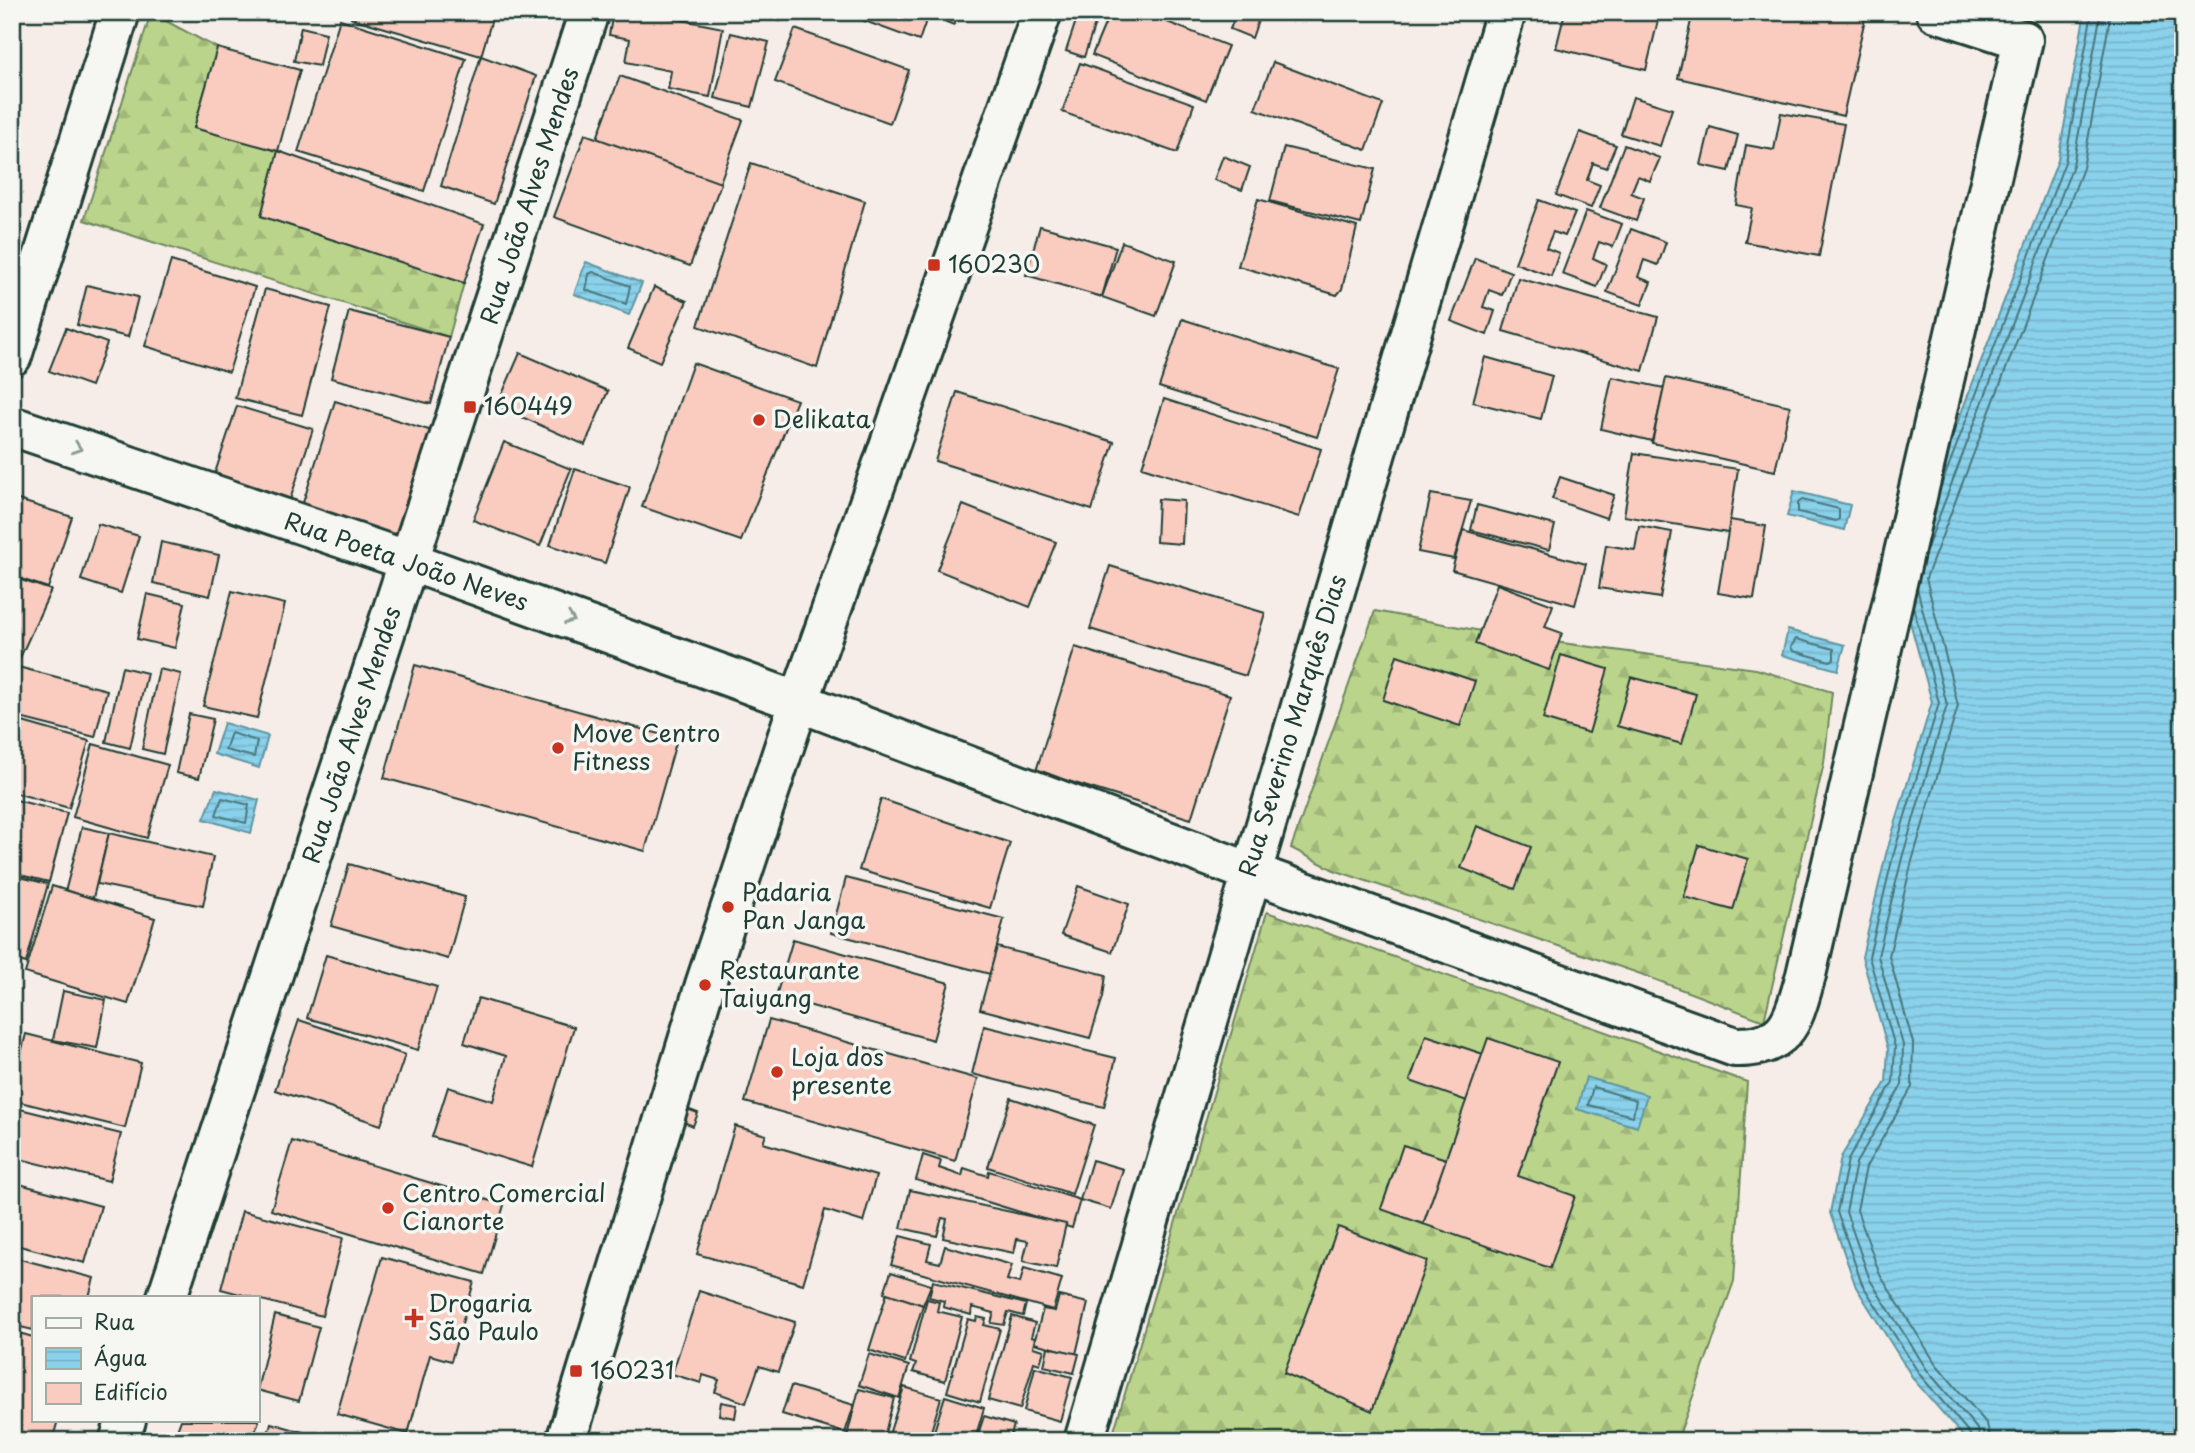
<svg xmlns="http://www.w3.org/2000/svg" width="2195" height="1453" viewBox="0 0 2195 1453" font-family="'Playpen Sans',sans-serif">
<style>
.forest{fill:url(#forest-firs);stroke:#6d8860;stroke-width:2}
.water{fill:url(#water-rules);stroke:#5f96a2;stroke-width:2}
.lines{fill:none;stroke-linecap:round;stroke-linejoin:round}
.shore{stroke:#4a787d;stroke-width:2}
.building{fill:#facbbf;stroke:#1f3d34;stroke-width:2}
.minor-casing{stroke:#1f3d34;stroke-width:44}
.major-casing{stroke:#1f3d34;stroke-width:44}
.minor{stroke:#f6f6f2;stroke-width:38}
.major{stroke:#f6f6f2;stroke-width:38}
.oneway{stroke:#8a9a93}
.poi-dot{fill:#c8321e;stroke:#f6f6f2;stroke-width:2.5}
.labels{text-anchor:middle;stroke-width:7;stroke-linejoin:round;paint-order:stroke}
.street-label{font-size:24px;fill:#1f3d34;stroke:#f6f6f2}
.poi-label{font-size:24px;fill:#1f3d34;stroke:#f6f6f2;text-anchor:start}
</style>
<defs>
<pattern id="forest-firs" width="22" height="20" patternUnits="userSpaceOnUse" patternTransform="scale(1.75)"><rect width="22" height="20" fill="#bbd48b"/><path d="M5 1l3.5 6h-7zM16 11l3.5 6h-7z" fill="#a0b779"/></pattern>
<pattern id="water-rules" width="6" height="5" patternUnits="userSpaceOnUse" patternTransform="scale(1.75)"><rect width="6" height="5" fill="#8ad1eb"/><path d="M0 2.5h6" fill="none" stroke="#77b4ca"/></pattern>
</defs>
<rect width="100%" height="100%" fill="#f7ede8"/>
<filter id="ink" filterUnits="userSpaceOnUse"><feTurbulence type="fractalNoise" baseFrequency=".0143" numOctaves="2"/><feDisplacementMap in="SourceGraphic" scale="14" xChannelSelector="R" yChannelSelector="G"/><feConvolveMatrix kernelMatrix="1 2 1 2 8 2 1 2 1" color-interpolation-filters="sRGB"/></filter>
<g filter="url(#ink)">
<!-- forest -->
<g class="forest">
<polygon points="151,13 217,48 194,128 278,151 261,216 464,283 449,337 84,220"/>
<polygon points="1375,611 1502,635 1756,669 1832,692 1824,763 1764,1021 1638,973 1334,870 1291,848"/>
<polygon points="1267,912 1747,1082 1734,1281 1677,1441 1111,1441"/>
</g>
<!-- water -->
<g class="water">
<polygon points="2085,12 2183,12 2183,1441 1967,1441 1914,1380 1856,1287 1830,1213 1841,1157 1886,1082 1888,1049 1862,957 1886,854 1932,702 1898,578 2058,160"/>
<polygon points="586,262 642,283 629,315 574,294"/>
<polygon points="1794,491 1850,505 1844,530 1787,516"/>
<polygon points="1788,630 1845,645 1838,670 1782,655"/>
<polygon points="224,723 268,736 259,768 214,754"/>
<polygon points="216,789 259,800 251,833 204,819"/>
<polygon points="1586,1077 1647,1095 1637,1127 1577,1109"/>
</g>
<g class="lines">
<!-- shore -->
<g class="shore">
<polygon points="593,272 630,286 626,304 586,290 589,274"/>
<polyline points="1941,486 2065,162 2092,12"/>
<polygon points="1802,500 1839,509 1839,519 1836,521 1798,512 1798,503"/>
<polyline points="1927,548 2073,165 2101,12"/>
<polyline points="1917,588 1947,705 1902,858 1878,956 1903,1045 1902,1085 1856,1163 1846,1212 1870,1280 1927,1370 1978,1430 1980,1441"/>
<polyline points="1913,606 1939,703 1893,856 1869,957 1895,1047 1893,1082 1848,1160 1837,1212 1862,1284 1920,1375 1970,1434 1971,1441"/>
<polygon points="1796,639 1834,649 1834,659 1830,661 1793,651 1791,647"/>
<polygon points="231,733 257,741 254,757 225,750"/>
<polygon points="222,798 249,805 246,823 216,815"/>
<polygon points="1593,1087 1636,1100 1633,1116 1588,1105"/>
<polyline points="1991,1441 1987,1424 1936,1364 1880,1275 1857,1210 1866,1167 1912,1087 1913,1043 1889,956 1912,861 1958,706 1926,578 2083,168 2111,12"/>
</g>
</g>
<!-- building -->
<g class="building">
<polygon points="353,12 494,12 481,56 351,18"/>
<polygon points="613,12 642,12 723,28 710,97 668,89 671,71 626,62 630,39 609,35"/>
<polygon points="750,12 783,12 780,21"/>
<polygon points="840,12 960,12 954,25 928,15 919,41"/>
<polygon points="1079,12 1099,12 1084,57 1066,51"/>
<polygon points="1110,12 1142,12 1228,46 1206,100 1092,55"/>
<polygon points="1237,12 1261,12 1252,38 1230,29"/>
<polygon points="1565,12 1660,12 1646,70 1556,48"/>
<polygon points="1693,12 1833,12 1865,19 1843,116 1678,78"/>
<polygon points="340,19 466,59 424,191 298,152"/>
<polygon points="301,27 326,33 319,66 294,61"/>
<polygon points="795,29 909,70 890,123 775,82"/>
<polygon points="731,33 769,42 752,107 715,98"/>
<polygon points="217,48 300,70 278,151 194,128"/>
<polygon points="481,56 536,76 494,204 441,186"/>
<polygon points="1273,62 1383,104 1366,150 1255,109"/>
<polygon points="1080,63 1194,104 1177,153 1062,112"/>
<polygon points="620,76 743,120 719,185 596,141"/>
<polygon points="1633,97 1672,109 1660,146 1621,134"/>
<polygon points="1781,113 1844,124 1819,256 1745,242 1752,208 1736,205 1746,145 1774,150"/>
<polygon points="1710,127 1738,135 1729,171 1701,165"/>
<polygon points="1580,132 1616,145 1606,168 1593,163 1587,180 1600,185 1591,208 1556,195"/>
<polygon points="585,134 721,183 690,266 554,217"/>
<polygon points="1624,145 1660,158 1650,181 1638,176 1631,193 1644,198 1636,221 1600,208"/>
<polygon points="1284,147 1375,169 1361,224 1270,201"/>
<polygon points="278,151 484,224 464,283 261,216"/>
<polygon points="1223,156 1250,167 1242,190 1214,180"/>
<polygon points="751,163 865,201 817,368 698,326"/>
<polygon points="1258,199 1357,227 1342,289 1337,295 1238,266"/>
<polygon points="1539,200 1575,213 1565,236 1553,232 1546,248 1559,253 1551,276 1515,263"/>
<polygon points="1586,211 1622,224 1613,247 1599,242 1593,258 1606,264 1597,287 1562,274"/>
<polygon points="1040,226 1116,247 1102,297 1026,275"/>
<polygon points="1631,229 1666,242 1658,265 1644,260 1638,277 1651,282 1642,305 1607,292"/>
<polygon points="1122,242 1176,261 1156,316 1102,297"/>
<polygon points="1475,258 1511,272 1502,295 1489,290 1483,307 1495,311 1487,335 1451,321"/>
<polygon points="171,261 255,287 229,372 145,346"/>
<polygon points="1518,278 1658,317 1643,371 1503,331"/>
<polygon points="87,285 138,297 128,337 77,325"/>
<polygon points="654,287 687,301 660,362 628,348"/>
<polygon points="265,289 331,307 302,415 235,398"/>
<polygon points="349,311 449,337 431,404 331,378"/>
<polygon points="1182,319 1339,369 1317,437 1159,387"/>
<polygon points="66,328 107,343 91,386 49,371"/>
<polygon points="520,353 608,391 585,445 497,406"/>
<polygon points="1485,357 1552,376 1541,419 1473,402"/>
<polygon points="693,363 797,400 741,541 642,507"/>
<polygon points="1612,377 1664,388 1652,441 1601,429"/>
<polygon points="1666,378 1790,406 1775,471 1652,443"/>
<polygon points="957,392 1114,442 1092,510 935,461"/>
<polygon points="1164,399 1321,449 1299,517 1142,467"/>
<polygon points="335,401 432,431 398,536 302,506"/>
<polygon points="237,406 313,429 289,503 213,479"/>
<polygon points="504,442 571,469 540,546 473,520"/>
<polygon points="1634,453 1738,469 1728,533 1624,516"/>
<polygon points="575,469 630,487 605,563 550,545"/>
<polygon points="1560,477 1614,495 1606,518 1552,499"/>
<polygon points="1431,494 1471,501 1454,559 1418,552"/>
<polygon points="12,498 72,517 48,588 12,576"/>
<polygon points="1158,499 1184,501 1182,544 1156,542"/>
<polygon points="963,505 1056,542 1030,607 937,570"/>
<polygon points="1477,505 1555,525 1549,550 1471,530"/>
<polygon points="1730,520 1766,526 1754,599 1718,593"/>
<polygon points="98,524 139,536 121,593 81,580"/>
<polygon points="1639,526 1672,532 1660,598 1599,588 1606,545 1635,550"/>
<polygon points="1463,530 1586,564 1575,605 1452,570"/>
<polygon points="161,542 219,555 210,596 153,583"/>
<polygon points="1110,566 1265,613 1246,676 1090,629"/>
<polygon points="12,577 51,590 19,660 12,657"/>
<polygon points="1497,584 1553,605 1545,627 1562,633 1549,670 1475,644"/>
<polygon points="232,591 285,604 257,718 203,706"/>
<polygon points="147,594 185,603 175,648 137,639"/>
<polygon points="1075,647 1230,695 1191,819 1036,771"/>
<polygon points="1397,655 1475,681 1460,726 1383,700"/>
<polygon points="1561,655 1608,669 1589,733 1543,719"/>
<polygon points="415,665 677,739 645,851 384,778"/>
<polygon points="18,667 107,690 95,737 12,716 12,689"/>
<polygon points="122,667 147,673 130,748 106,742"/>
<polygon points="159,669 181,674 163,754 142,749"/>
<polygon points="1631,677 1696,694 1682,744 1617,726"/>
<polygon points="189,714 213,719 199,778 176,773"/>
<polygon points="12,719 89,741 69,808 12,792"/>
<polygon points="93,744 168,765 147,838 73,817"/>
<polygon points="12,799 67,813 49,882 12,873"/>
<polygon points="881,799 1010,843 990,908 859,870"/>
<polygon points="1477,826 1531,847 1515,889 1461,868"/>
<polygon points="82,827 109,833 93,898 65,892"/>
<polygon points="109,833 213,857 203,906 97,884"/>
<polygon points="1699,845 1748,859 1733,910 1684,897"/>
<polygon points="349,864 465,897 448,959 331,926"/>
<polygon points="12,875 48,884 26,963 12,959"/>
<polygon points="846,878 1004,919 990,974 831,933"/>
<polygon points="52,886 155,918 128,1004 25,973"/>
<polygon points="1078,886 1129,904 1112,952 1061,935"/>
<polygon points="793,939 949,983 933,1040 776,996"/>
<polygon points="997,947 1106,975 1103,997 1090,1038 980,1009"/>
<polygon points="326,955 437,987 418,1050 307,1018"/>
<polygon points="63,991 106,1000 97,1048 53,1040"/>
<polygon points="478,998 574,1027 532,1167 432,1137 448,1087 493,1101 506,1056 464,1043"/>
<polygon points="299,1020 405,1055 381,1125 275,1090"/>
<polygon points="769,1020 978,1079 955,1161 745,1102"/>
<polygon points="984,1026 1116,1058 1104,1107 972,1074"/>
<polygon points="26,1034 141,1063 125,1128 12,1100 12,1087"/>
<polygon points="1426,1035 1483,1054 1467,1101 1410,1081"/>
<polygon points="1488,1038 1558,1062 1518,1176 1575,1196 1550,1268 1423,1224"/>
<polygon points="1011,1098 1094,1125 1072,1194 988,1167"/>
<polygon points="12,1107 121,1134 109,1181 12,1157"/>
<polygon points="687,1109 698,1113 693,1126 681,1121"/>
<polygon points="735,1126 766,1135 763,1143 876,1176 863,1222 825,1210 803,1284 697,1254"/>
<polygon points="292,1141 504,1205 484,1274 271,1210"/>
<polygon points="1403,1145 1446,1159 1423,1224 1381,1209"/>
<polygon points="923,1155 941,1161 939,1168 962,1176 964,1168 988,1176 989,1171 1080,1200 1072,1228 916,1180"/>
<polygon points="1092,1160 1123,1169 1111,1209 1080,1200"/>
<polygon points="12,1182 101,1206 85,1263 12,1244"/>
<polygon points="910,1190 1066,1224 1056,1268 1023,1261 1028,1241 1017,1239 1014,1253 943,1238 947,1219 942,1218 937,1236 901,1228"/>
<polygon points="242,1211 343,1238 322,1316 221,1289"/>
<polygon points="1338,1227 1427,1261 1372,1411 1284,1373"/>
<polygon points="900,1236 931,1244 927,1260 940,1263 945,1246 1012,1265 1007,1280 1020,1283 1024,1268 1062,1279 1053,1310 891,1265"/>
<polygon points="12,1257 94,1278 89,1297 33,1297 33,1330 12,1325"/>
<polygon points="382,1257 474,1282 451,1361 430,1355 408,1434 337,1414"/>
<polygon points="891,1272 931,1285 923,1305 884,1293"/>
<polygon points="933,1281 1026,1304 1023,1316 1008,1312 1004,1325 991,1323 994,1313 972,1307 971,1315 943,1307 944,1301 929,1297"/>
<polygon points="699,1291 795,1322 778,1372 759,1366 746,1403 715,1392 719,1380 703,1375 701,1383 672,1374"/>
<polygon points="887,1293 923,1305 905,1362 869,1350"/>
<polygon points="1059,1296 1088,1303 1076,1354 1034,1343 1043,1309 1055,1311"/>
<polygon points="927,1299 939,1302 937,1311 962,1317 945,1381 913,1372 916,1364 910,1362"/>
<polygon points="275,1315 319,1327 299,1401 257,1390"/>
<polygon points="1012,1316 1035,1323 1031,1337 1035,1338 1033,1347 1044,1350 1040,1364 1034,1362 1020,1409 988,1400"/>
<polygon points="977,1317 986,1319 984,1325 1000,1329 980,1402 947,1392 968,1319 976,1321"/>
<polygon points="12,1331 33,1337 33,1420 58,1420 52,1441 12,1441"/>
<polygon points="1048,1347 1079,1354 1074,1373 1044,1366"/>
<polygon points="869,1354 909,1366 899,1398 859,1385"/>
<polygon points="1035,1367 1072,1377 1060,1421 1024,1411"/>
<polygon points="791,1386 854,1405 845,1433 782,1414"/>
<polygon points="904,1387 941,1398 928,1441 887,1441"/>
<polygon points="859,1389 894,1398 883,1441 847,1436"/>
<polygon points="945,1396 984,1408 975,1439 931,1441"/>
<polygon points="721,1402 737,1405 735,1418 719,1415"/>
<polygon points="984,1416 1014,1425 1009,1441 976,1441"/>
<polygon points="181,1420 257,1420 259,1421 251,1441 173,1441"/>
<polygon points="271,1423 334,1441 266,1441"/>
<polygon points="369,1433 404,1441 367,1441"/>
</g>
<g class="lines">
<defs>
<g id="minor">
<polyline points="12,356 120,12"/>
<path d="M 799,702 L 1250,872 L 1735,1047 C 1789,1048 1793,1020 1806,975 L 2023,40 L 1936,12"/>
<polyline points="167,1297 589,12"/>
<polyline points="119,1441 126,1420"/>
<polyline points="1084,1441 1506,12"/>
</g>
<g id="major">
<polyline points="12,426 409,561 799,702"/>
<polyline points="566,1441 705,985 799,702 1042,12"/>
</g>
</defs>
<!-- minor casing -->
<use href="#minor" class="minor-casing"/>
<!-- major casing -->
<use href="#major" class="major-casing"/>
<!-- minor -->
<use href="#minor" class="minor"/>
<!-- major -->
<use href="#major" class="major"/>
</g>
<!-- one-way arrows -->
<defs><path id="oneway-chevron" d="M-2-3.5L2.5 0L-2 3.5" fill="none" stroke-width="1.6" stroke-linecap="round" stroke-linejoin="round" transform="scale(1.75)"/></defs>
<g class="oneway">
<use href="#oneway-chevron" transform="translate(77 448) rotate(19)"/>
<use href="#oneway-chevron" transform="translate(570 619) rotate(20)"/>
</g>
</g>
<!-- markers -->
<g class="poi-dot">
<rect x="927" y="258" width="14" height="14" rx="3.5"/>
<rect x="463" y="400" width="14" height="14" rx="3.5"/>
<circle cx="759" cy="420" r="7"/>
<circle cx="558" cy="748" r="7"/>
<circle cx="728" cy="907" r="7"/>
<circle cx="705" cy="985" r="7"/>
<circle cx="777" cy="1072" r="7"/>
<circle cx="388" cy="1208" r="7"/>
<path d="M410.5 1307.5h7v7h7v7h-7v7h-7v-7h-7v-7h7z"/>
<rect x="569" y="1364" width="14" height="14" rx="3.5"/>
</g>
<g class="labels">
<!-- street labels -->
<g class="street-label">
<text transform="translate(530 196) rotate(-72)" y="8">Rua João Alves Mendes</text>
<text transform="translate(406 562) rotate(19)" y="8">Rua Poeta João Neves</text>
<text transform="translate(1293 726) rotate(-73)" y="8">Rua Severino Marquês Dias</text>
<text transform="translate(352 735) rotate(-72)" y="8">Rua João Alves Mendes</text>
</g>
<!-- poi labels -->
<g class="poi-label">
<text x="948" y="273">160230</text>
<text x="484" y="415">160449</text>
<text x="773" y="428">Delikata</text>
<text x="572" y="742">Move Centro<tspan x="572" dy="28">Fitness</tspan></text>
<text x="742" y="901">Padaria<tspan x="742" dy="28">Pan Janga</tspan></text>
<text x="719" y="979">Restaurante<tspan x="719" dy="28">Taiyang</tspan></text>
<text x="791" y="1066">Loja dos<tspan x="791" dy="28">presente</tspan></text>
<text x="402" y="1202">Centro Comercial<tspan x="402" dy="28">Cianorte</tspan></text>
<text x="428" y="1312">Drogaria<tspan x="428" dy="28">São Paulo</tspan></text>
<text x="590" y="1379">160231</text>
</g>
</g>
<!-- margin -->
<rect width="2195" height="1453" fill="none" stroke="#f6f6f2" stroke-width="42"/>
<rect x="21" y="21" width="2153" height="1411" fill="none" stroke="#1f3d34" stroke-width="2.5" filter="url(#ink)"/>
<!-- legend -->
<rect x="32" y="1296" width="228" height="126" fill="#f6f6f2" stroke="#a0aca6" stroke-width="2"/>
<rect x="46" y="1318" width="35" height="10" fill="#f6f6f2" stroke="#a0aca6" stroke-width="2"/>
<text x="94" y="1330" font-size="21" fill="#1f3d34">Rua</text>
<rect x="46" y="1348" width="35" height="21" fill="url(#water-rules)" stroke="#a0aca6" stroke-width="2"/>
<text x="94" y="1366" font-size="21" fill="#1f3d34">Água</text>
<rect x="46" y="1383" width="35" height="21" fill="#facbbf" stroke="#a0aca6" stroke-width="2"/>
<text x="94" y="1400" font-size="21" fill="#1f3d34">Edifício</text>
</svg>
